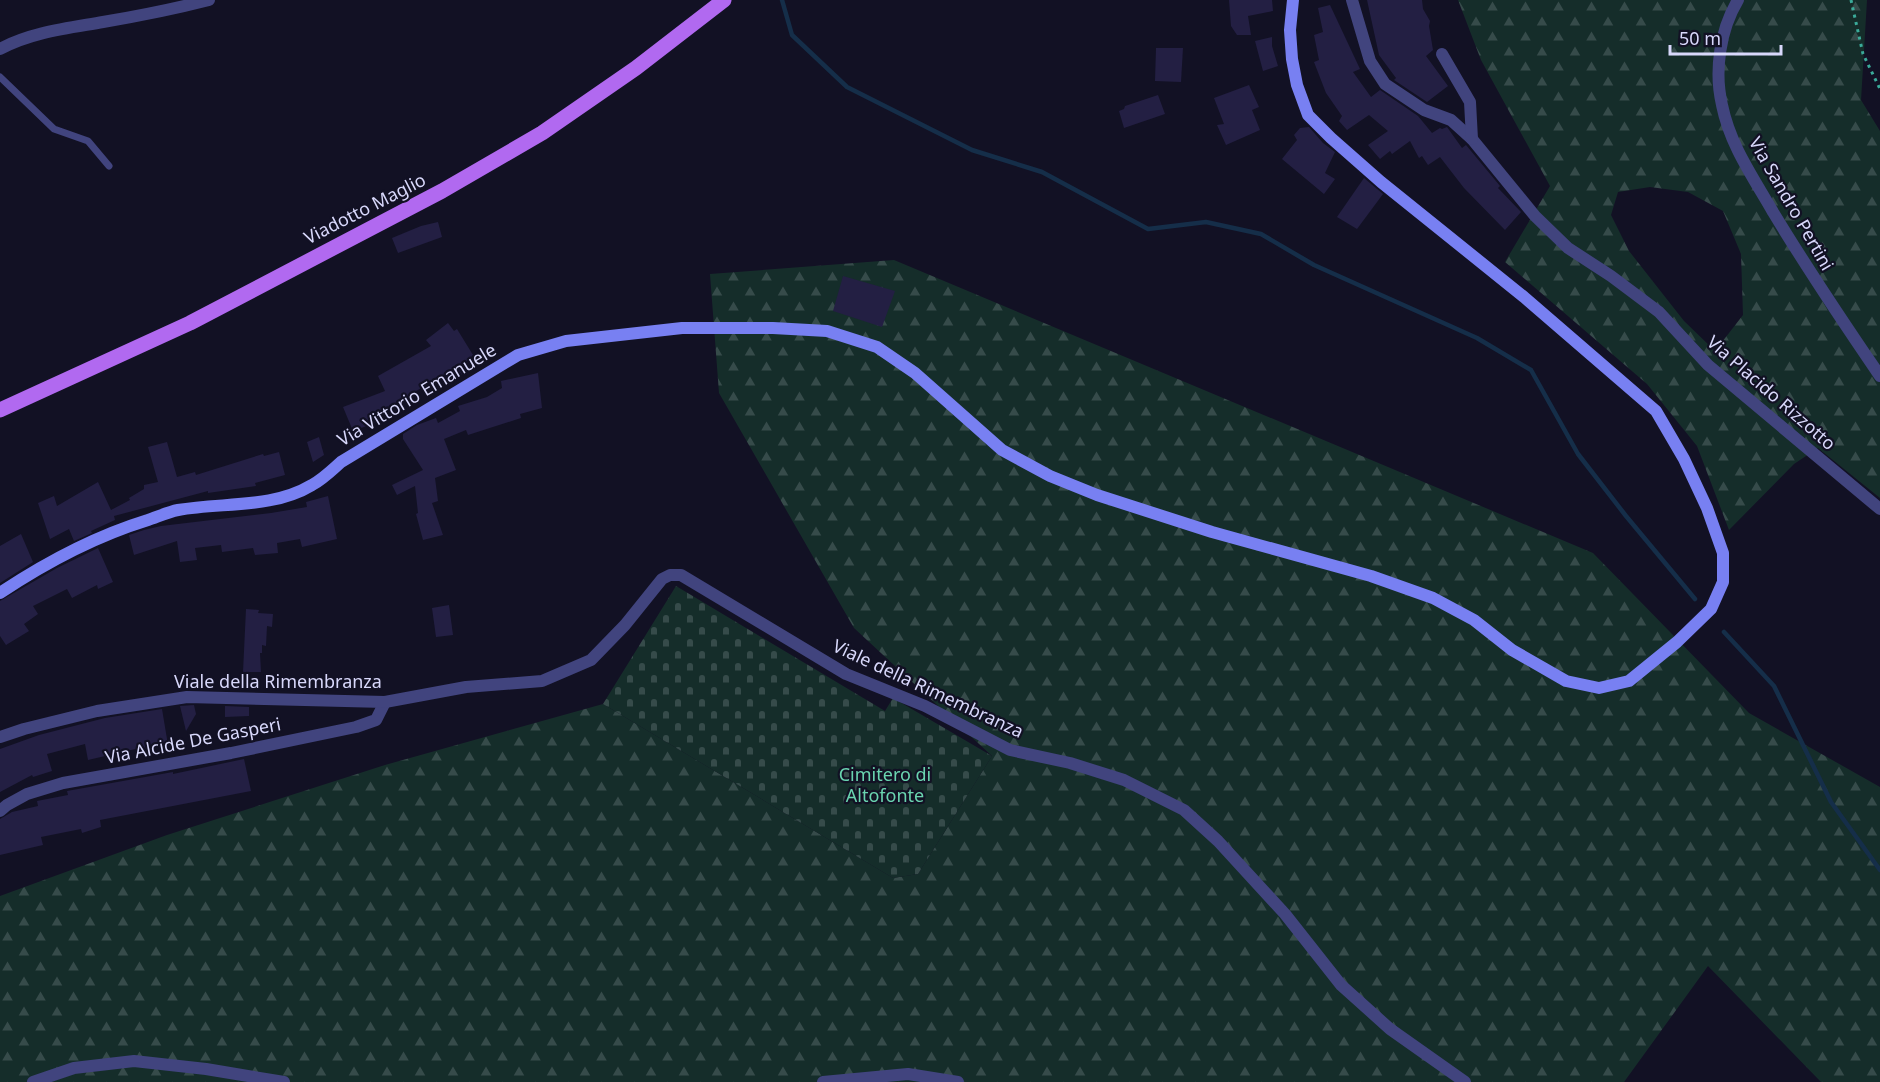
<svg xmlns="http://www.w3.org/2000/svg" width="1880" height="1082" viewBox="0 0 1880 1082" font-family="'Noto Sans',sans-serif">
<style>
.forest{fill:url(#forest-firs);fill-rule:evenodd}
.cemetery{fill:url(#cemetery-stones)}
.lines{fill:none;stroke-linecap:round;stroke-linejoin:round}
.stream{stroke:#152e49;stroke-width:4.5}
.building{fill:#231f43}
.path{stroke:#3bab9a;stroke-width:3;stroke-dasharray:3 4.5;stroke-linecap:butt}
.service{stroke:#41447e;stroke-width:7}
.minor{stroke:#41447e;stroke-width:12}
.tertiary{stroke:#41447e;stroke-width:12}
.secondary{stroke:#7880f2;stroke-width:12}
.primary{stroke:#b169f0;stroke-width:15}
.labels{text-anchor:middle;stroke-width:4.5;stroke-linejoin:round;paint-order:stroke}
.street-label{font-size:18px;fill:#d8d8fb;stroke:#121124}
.park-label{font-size:18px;fill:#6ad4b0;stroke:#121124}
</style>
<defs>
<pattern id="forest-firs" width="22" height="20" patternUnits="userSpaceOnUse" patternTransform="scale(1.5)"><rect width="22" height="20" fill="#152d2a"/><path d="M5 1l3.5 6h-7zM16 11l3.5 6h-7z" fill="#364b4a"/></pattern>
<pattern id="cemetery-stones" width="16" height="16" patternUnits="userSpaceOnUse" patternTransform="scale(1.5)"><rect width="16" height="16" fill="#152d2a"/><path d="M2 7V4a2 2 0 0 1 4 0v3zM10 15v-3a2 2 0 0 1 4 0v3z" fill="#364b4a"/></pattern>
</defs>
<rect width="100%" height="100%" fill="#121124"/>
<!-- forest -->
<g class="forest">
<path d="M 1458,0 L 1867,0 L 1861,100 L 1880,131 L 1880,498 L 1818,448 L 1794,464 L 1729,530 L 1697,446 L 1647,384 L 1505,262 L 1550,186 L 1481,60 ZM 1650,187 L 1688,192 L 1723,211 L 1741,254 L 1743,315 L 1715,351 L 1684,321 L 1629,251 L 1611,215 L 1618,192 Z"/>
<polygon points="894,260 1593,553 1749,713 1880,787 1880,1082 1821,1082 1708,966 1624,1082 0,1082 0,896 167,835 385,765 603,704 893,878 918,874 992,756 854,628 719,393 710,274"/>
</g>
<!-- cemetery -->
<polygon class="cemetery" points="676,586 885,711 893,698 992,756 918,874 893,878 603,704"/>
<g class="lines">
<!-- stream -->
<g class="stream">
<polyline points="782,0 792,35 847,87 972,150 1042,172 1148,229 1206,222 1261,234 1314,265 1477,338 1531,370 1578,454 1626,516 1695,599"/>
<polyline points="1724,632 1774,686 1831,802 1880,870"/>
</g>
</g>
<!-- building -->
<g class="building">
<polygon points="1229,0 1272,0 1273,11 1248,16 1251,35 1237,35 1231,26"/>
<polygon points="1367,0 1422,0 1423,9 1430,21 1429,26 1433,50 1426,56 1448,86 1427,102 1394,80 1396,78 1379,55"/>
<polygon points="1330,5 1360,69 1353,72 1371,97 1380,90 1418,116 1432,133 1440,128 1442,129 1447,127 1462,148 1466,145 1500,186 1498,188 1521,212 1505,230 1464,188 1440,157 1428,165 1422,156 1419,158 1410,141 1392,154 1390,151 1380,159 1368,145 1388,131 1369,115 1347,130 1339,121 1342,116 1326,93 1314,62 1319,60 1314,35 1323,32 1318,8"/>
<polygon points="1272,37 1272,46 1278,66 1263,71 1255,41"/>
<polygon points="1156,48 1183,48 1181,82 1155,81"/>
<polygon points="1249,85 1259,107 1252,110 1260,130 1226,145 1217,125 1224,124 1214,98"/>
<polygon points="1158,95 1165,114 1124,128 1119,111 1124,109 1125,106"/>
<polygon points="1309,127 1323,143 1335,152 1325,173 1335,179 1324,194 1282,159 1297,140 1294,135 1300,128"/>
<polygon points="1364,178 1383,194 1357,229 1337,217"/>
<polygon points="438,222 442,237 398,253 392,238 421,226"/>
<polygon points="843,276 895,291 882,327 833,311"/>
<polygon points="448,323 454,331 457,329 473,355 467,361 470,370 437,389 435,380 380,412 383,420 353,431 343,407 385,391 378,376 431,346 426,340"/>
<polygon points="538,373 542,408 520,414 521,418 468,435 466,430 444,439 456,470 435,478 438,501 432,503 443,535 423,540 416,514 418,513 415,486 397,495 392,485 423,470 403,439 403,434 417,425 436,418 438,423 460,411 458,406 487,397 502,388 501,381"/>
<polygon points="319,437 324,455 313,462 307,442"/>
<polygon points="167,442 177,477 195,472 196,475 263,454 264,456 279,452 285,475 255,483 256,486 208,493 208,491 114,516 115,520 91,531 92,533 74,541 69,529 50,539 38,503 54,496 57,506 98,482 111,510 130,500 129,498 144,489 144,485 158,482 148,447"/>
<polygon points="328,496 337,539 302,547 300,539 277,543 278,553 255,555 253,548 222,552 221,545 195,548 197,560 180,562 177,541 134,555 129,535 144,530 161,526 271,513 307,507 306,502"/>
<polygon points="21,534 33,562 0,583 0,546"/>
<polygon points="98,548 113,582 98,589 97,585 72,598 67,589 33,606 38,614 24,624 29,631 6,645 0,636 0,601 57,568"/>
<polygon points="449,605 453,635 436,637 432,608"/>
<polygon points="246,609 259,610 258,613 273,614 272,627 267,626 266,646 262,645 262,653 260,653 261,672 243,672"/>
<polygon points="194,705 196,714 186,731 180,706"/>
<polygon points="225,706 249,707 249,716 225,717"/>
<polygon points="162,709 168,745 145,749 144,747 88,760 85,744 47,754 52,771 33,777 32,775 0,792 0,749 39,735 105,718"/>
<polygon points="244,759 251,791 100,820 101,827 82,833 81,829 41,837 43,845 0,855 0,819 12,812 38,806 37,801 68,795 67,791 173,772 173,774"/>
</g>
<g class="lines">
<!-- path -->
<polyline class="path" points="1851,0 1863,54 1880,89"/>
<!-- service -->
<polyline class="service" points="0,77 54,129 88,141 109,166"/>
<!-- minor -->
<g class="minor">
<polyline points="1352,0 1370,61 1385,84 1424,110 1451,120 1472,139 1535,216 1568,248 1611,276 1659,312 1708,365 1880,509"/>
<path d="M 0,49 C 31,32 69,28 103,22 C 139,16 174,9 209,0"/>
<polyline points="1442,54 1470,102 1472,139"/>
<polyline points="0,811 7,805 27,794 63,783 231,753 356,727 376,720 385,702"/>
<polyline points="33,1082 74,1068 134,1061 206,1069 284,1082"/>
<polyline points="823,1082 908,1074 958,1082"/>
</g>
<!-- tertiary -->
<g class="tertiary">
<path d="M 1738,0 C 1720,30 1714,71 1722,105 C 1730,145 1753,177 1773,212 C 1807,268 1843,322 1880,376"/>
<polyline points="0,737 24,729 97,711 187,697 385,702 466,687 542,681 591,660 625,625 662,579 670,575 681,575 846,674 925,706 1010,750 1070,763 1124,780 1184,810 1218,841 1285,914 1341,985 1390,1029 1465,1082"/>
</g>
<!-- secondary -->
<path class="secondary" d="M 0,593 C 45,563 96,536 148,520 C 157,517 168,512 178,510 C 223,502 272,509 312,485 C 323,479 332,470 341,462 L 518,355 L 566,341 L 682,328 L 773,328 L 827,331 L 877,347 L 915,373 L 1002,450 L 1050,476 L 1097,495 L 1212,532 L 1371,576 L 1433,598 L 1474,620 L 1512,650 L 1566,681 L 1599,688 L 1629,681 L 1677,642 L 1711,609 L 1723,582 L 1723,553 L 1707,508 L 1684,459 L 1656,411 L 1524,297 L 1381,182 L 1331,138 L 1308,115 L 1297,85 L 1292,59 L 1290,30 L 1293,0"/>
<!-- primary -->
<polyline class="primary" points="0,410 190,323 442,191 542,133 636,68 724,0"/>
</g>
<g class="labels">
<!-- street labels -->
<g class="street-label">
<text transform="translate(1791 204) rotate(60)" y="6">Via Sandro Pertini</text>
<text transform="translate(365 209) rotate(-27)" y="6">Viadotto Maglio</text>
<text transform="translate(1771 393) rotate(41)" y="6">Via Placido Rizzotto</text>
<text transform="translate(417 395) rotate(-31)" y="6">Via Vittorio Emanuele</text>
<text x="278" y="688">Viale della Rimembranza</text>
<text transform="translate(928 689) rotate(25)" y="6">Viale della Rimembranza</text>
<text transform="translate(193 741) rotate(-11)" y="6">Via Alcide De Gasperi</text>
</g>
<!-- park labels -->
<g class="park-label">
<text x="885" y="781">Cimitero di<tspan x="885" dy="21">Altofonte</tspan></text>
</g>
</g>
<!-- scale -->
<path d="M1670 45v9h111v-9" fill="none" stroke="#d8d8fb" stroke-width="3"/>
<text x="1679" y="45" font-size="18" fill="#d8d8fb" stroke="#121124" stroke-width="4.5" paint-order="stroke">50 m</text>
</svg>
